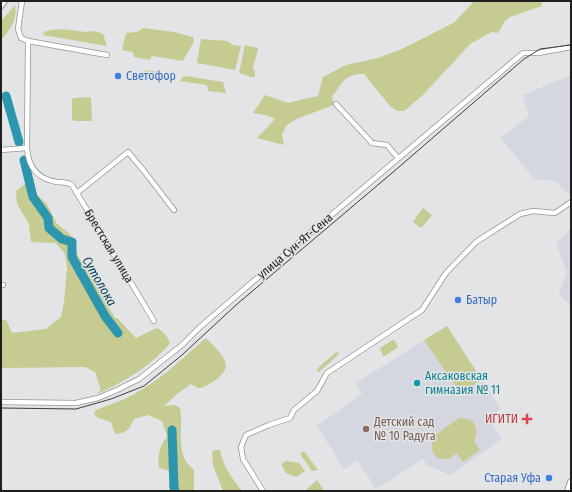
<svg xmlns="http://www.w3.org/2000/svg" width="572" height="492" viewBox="0 0 572 492" font-family="'Fira Sans Condensed',sans-serif">
<style>
.built{fill:#d4d7df}
.green{fill:#c5cb91}
.lines{fill:none;stroke-linecap:round;stroke-linejoin:round}
.river{stroke:#2c96ae;stroke-width:9}
.street-casing{stroke:#969697;stroke-width:6}
.secondary-casing{stroke:#969697;stroke-width:8}
.street{stroke:#fff;stroke-width:4.5}
.secondary{stroke:#fff;stroke-width:6}
.tram{stroke:#3d3d3e;stroke-width:1}
.shop-dot{fill:#3f7fe0;stroke:#e3e4e5;stroke-width:1.5}
.culture-dot{fill:#0f9aa8;stroke:#e3e4e5;stroke-width:1.5}
.health-dot{fill:#e0444e;stroke:#e3e4e5;stroke-width:1.5}
.education-dot{fill:#8d6e63;stroke:#e3e4e5;stroke-width:1.5}
.labels{text-anchor:middle;stroke-width:3;stroke-linejoin:round;paint-order:stroke}
.shop-label{font-size:12px;fill:#366cbe;stroke:#e3e4e5;text-anchor:start}
.street-label{font-size:12px;fill:#1e1e1f;stroke:#e3e4e5}
.culture-label{font-size:12px;fill:#0d838f;stroke:#e3e4e5;text-anchor:start}
.health-label{font-size:12px;fill:#be3a42;stroke:#e3e4e5;text-anchor:end}
.education-label{font-size:12px;fill:#785e54;stroke:#e3e4e5;text-anchor:start}
.water-label{font-size:13px;font-style:italic;fill:#064552;stroke:#e3e4e5}
</style>
<rect width="100%" height="100%" fill="#e3e4e5"/>
<!-- built -->
<g class="built">
<polygon points="571,75 571,196 555,181 534,179 501,138 529,116 523,95"/>
<polygon points="571,228 571,306 559,294 567,271 556,244"/>
<polygon points="447,326 501,409 488,418 502,439 450,475 427,465 423,459 376,489 358,461 344,469 317,426 362,394 356,383"/>
</g>
<!-- green -->
<g class="green">
<path d="M 474,1 L 541,1 L 542,6 L 510,17 L 505,21 L 498,33 L 492,32 L 470,44 L 423,95 L 404,111 L 397,111 L 390,106 L 364,74 C 344,74 343,82 332,97 L 334,105 L 296,119 L 287,125 L 282,134 L 284,145 L 257,138 L 275,119 L 265,115 L 253,113 L 265,95 L 288,103 L 318,96 L 323,77 L 346,65 L 378,58 L 402,49 L 455,22 Z"/>
<path d="M 15,5 C 18,18 10,31 1,40 L 1,21 Z"/>
<polygon points="143,28 174,32 193,37 194,41 183,61 152,56 150,60 134,57 133,52 122,50 126,33 137,32"/>
<polygon points="62,29 86,32 94,31 103,34 107,46 43,35 44,32 51,30"/>
<polygon points="201,39 227,41 233,45 241,46 235,70 197,63"/>
<path d="M 245,45 L 258,48 C 258,52 254,62 253,68 L 255,72 L 255,77 L 251,77 L 239,73 Z"/>
<polygon points="145,70 172,74 176,81 153,78 153,75 144,74"/>
<polygon points="186,76 223,82 226,93 208,91 207,85 180,81 183,77"/>
<polygon points="91,97 92,121 74,121 72,119 72,99 74,98"/>
<path d="M 25,184 L 47,204 L 57,224 L 71,235 L 77,254 L 115,318 L 117,318 L 136,338 L 157,328 C 164,332 167,336 170,343 C 152,365 127,380 102,392 L 96,394 L 101,390 L 95,372 L 85,367 L 1,368 L 1,320 L 6,320 L 12,333 L 46,329 L 61,317 L 64,302 L 67,269 L 65,254 L 56,243 L 31,242 L 29,224 L 17,204 L 16,191 Z"/>
<polygon points="423,208 432,215 421,228 413,222"/>
<polygon points="447,326 481,379 462,395 424,340"/>
<path d="M 206,338 C 212,345 225,355 226,365 C 227,374 207,387 200,388 C 197,388 194,386 191,384 L 177,394 L 164,406 L 175,405 L 180,408 C 184,429 174,455 194,470 L 194,491 L 169,491 L 170,471 L 159,468 C 157,456 160,446 167,436 L 162,421 L 148,415 L 134,419 C 129,429 128,433 115,434 L 111,422 L 98,418 L 94,414 L 96,410 C 112,404 127,399 141,390 C 165,376 185,356 206,338 Z"/>
<polygon points="393,340 395,341 398,347 385,356 383,356 380,348"/>
<polygon points="336,352 339,353 338,355 319,372 317,371 318,368"/>
<path d="M 459,418 L 470,419 C 477,426 478,432 474,441 L 480,450 L 463,462 L 457,453 C 453,456 450,459 445,459 C 432,460 429,445 434,436 Z"/>
<path d="M 215,450 L 220,450 C 223,467 232,478 242,491 L 223,491 L 213,465 L 212,452 Z"/>
<polygon points="304,451 318,470 312,471 300,454"/>
<polygon points="286,461 299,463 305,471 296,477 286,473 281,464"/>
<polygon points="317,480 324,491 307,491 306,490"/>
</g>
<g class="lines">
<!-- river -->
<g class="river">
<polyline points="6,96 19,142"/>
<polyline points="24,160 33,197 48,218 49,228 62,239 72,242 72,257 105,316 118,333"/>
<polyline points="172,430 174,487 175,491"/>
</g>
<defs>
<g id="street">
<polyline points="22,1 18,29 21,38 28,41 107,55"/>
<polyline points="336,104 372,143 387,145 398,158"/>
<polyline points="27,148 28,41"/>
<path d="M 1,150 L 27,148 C 28,166 37,179 57,182 C 63,182 67,182 72,185 L 154,321"/>
<polyline points="77,193 128,152 144,171 174,210"/>
<polyline points="1,285 3,285"/>
<polyline points="1,402 76,403 98,398 117,390 139,379 182,345 200,327 284,255 523,53 538,53 571,47"/>
<polyline points="263,491 243,459 241,447 246,435 269,425 290,418 294,410 317,391 327,373 422,310 446,273 476,242 520,214 533,211 555,213 571,202"/>
</g>
<g id="secondary">
<polyline points="1,5 4,1"/>
<polyline points="568,491 571,482"/>
</g>
</defs>
<!-- street casing -->
<use href="#street" class="street-casing"/>
<!-- secondary casing -->
<use href="#secondary" class="secondary-casing"/>
<!-- street -->
<use href="#street" class="street"/>
<!-- secondary -->
<use href="#secondary" class="secondary"/>
<!-- tram -->
<polyline class="tram" points="1,408 76,409 111,399 144,386 182,355 236,305 392,173 524,59 540,49 571,45"/>
</g>
<!-- markers -->
<g class="shop-dot">
<circle cx="118" cy="76" r="4"/>
<circle cx="458" cy="300" r="4"/>
<circle cx="549" cy="478" r="4"/>
</g>
<circle class="culture-dot" cx="417" cy="383" r="4"/>
<path class="health-dot" d="M525 413h4v4h4v4h-4v4h-4v-4h-4v-4h4z"/>
<circle class="education-dot" cx="366" cy="429" r="4"/>
<g class="labels">
<!-- shop labels -->
<g class="shop-label">
<text x="126" y="80">Светофор</text>
<text x="466" y="304">Батыр</text>
<text x="541" y="482" text-anchor="end">Старая Уфа</text>
</g>
<!-- street labels -->
<g class="street-label">
<text transform="translate(109 246) rotate(59)" y="4">Брестская улица</text>
<text transform="translate(295 246) rotate(-40)" y="4">улица Сун-Ят-Сена</text>
</g>
<!-- culture labels -->
<g class="culture-label">
<text x="425" y="380">Аксаковская<tspan x="425" dy="14">гимназия № 11</tspan></text>
</g>
<!-- health labels -->
<g class="health-label">
<text x="518" y="423">ИГИТИ</text>
</g>
<!-- education labels -->
<g class="education-label">
<text x="374" y="426">Детский сад<tspan x="374" dy="14">№ 10 Радуга</tspan></text>
</g>
<!-- water labels -->
<g class="water-label">
<text transform="translate(100 281) rotate(60)" y="5">Сутолока</text>
</g>
</g>
<!-- border -->
<rect width="572" height="492" fill="none" stroke="#1e1e1f" stroke-width="4"/>
</svg>
